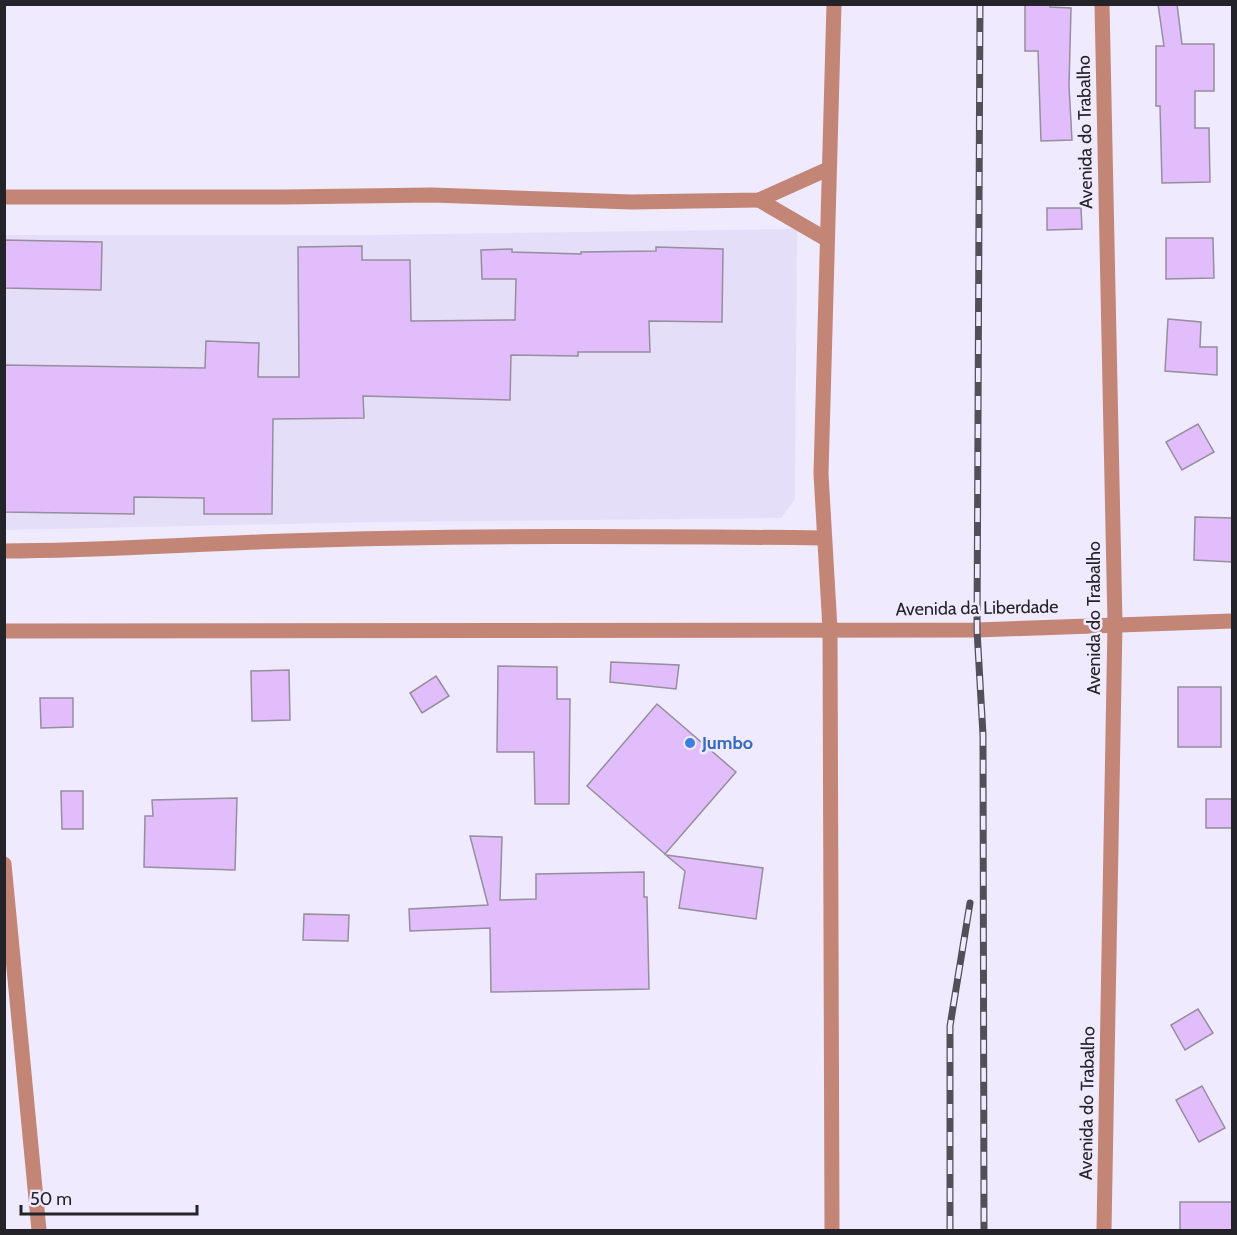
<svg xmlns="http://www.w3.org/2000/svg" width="1237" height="1235" viewBox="0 0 1237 1235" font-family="Cabin,sans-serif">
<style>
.built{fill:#e5def8}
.building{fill:#e2bdfb;stroke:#968d9d;stroke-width:1.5}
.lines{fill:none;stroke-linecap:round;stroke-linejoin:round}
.minor{stroke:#c38576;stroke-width:15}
.rail-casing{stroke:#524f59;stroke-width:7}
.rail{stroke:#efeafe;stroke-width:4.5;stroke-dasharray:14;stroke-linecap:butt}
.shop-dot{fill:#3f7fe0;stroke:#efeafe;stroke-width:2}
.labels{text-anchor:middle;stroke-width:5;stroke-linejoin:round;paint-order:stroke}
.street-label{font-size:18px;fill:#25232a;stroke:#efeafe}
.shop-label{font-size:18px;font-weight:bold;fill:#366cbe;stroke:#efeafe;text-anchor:start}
</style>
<rect width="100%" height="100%" fill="#efeafe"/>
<!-- built -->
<polygon class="built" points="797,229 795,499 781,518 376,522 5,530 4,235 370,235"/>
<!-- building -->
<g class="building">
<polygon points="1025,4 1050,4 1050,7 1071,8 1069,86 1072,140 1041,141 1038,51 1025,51"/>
<polygon points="1158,4 1177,4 1182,44 1214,44 1214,91 1195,91 1195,128 1209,128 1210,182 1162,183 1160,106 1156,106 1156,46 1164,46"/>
<polygon points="1047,208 1081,208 1082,229 1047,230"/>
<polygon points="1166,238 1213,238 1214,278 1166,279"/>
<polygon points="4,240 102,242 101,290 4,288"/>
<polygon points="362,246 362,260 410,260 411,321 515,320 516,279 482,279 481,250 512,249 512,252 581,254 581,252 656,251 656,247 723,249 722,322 649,321 650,352 578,352 578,356 511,355 510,400 363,396 364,418 273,419 272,514 204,514 204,498 134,497 134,514 4,512 4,365 205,368 206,341 259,343 258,377 299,377 298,247"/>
<polygon points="1168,319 1201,322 1200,347 1217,347 1217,375 1165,371"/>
<polygon points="1198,424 1214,452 1182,470 1166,442"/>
<polygon points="1195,517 1233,518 1233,562 1194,560"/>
<polygon points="611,662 679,665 676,689 610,682"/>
<polygon points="498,666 557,667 557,699 570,699 569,804 535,804 534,752 497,752"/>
<polygon points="289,670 290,720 252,721 251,671"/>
<polygon points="436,676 449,696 422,713 410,693"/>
<rect x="1178" y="687" width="43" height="60"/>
<polygon points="40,698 73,698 73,727 41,728"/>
<polygon points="657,704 736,772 665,854 587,786"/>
<polygon points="61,791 83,791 83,829 62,829"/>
<polygon points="237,798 235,870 144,867 145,816 153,816 152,800"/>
<rect x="1206" y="799" width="27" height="29"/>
<polygon points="470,836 502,837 500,900 536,899 536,874 644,872 644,897 647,897 649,989 491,992 490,928 410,931 409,909 488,905"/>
<polygon points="666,855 763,868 756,919 679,908 685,871"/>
<polygon points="304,914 349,915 348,941 303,940"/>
<polygon points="1198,1009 1213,1033 1185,1050 1171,1025"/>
<polygon points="1202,1086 1225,1128 1199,1142 1176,1100"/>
<rect x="1180" y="1202" width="53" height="28"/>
</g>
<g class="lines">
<!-- minor -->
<g class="minor">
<polyline points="1102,4 1115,624 1104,1230"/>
<polyline points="4,197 284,197 432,195 631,202 759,200 828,169"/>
<polyline points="759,200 826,239"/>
<path d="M 4,551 C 98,551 192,544 285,541 C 465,535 644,536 824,538"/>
<polyline points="4,631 977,630 1232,621"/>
<polyline points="4,864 39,1230"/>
<polyline points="832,1230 830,629 821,474 834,4"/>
</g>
<defs>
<g id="rail">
<polyline points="980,4 977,630 983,735 984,1230"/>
<polyline points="950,1230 950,1026 970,903"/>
</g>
</defs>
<!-- rail casing -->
<use href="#rail" class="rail-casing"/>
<!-- rail -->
<use href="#rail" class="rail"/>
</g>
<!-- markers -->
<circle class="shop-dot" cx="690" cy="743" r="6"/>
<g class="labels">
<!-- street labels -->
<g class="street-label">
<text transform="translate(1085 132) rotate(-91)" y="6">Avenida do Trabalho</text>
<text transform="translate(977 608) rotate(-1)" y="6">Avenida da Liberdade</text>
<text transform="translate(1094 618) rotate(-90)" y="6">Avenida do Trabalho</text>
<text transform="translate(1087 1103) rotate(-89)" y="6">Avenida do Trabalho</text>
</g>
<!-- shop labels -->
<g class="shop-label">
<text x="702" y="749">Jumbo</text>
</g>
</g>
<!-- border -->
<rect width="1237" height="1235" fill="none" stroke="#25232a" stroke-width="12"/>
<!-- scale -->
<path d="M21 1205v9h176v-9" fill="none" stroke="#25232a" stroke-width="3"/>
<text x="30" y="1205" font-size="18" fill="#25232a" stroke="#efeafe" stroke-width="4.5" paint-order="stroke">50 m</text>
</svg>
